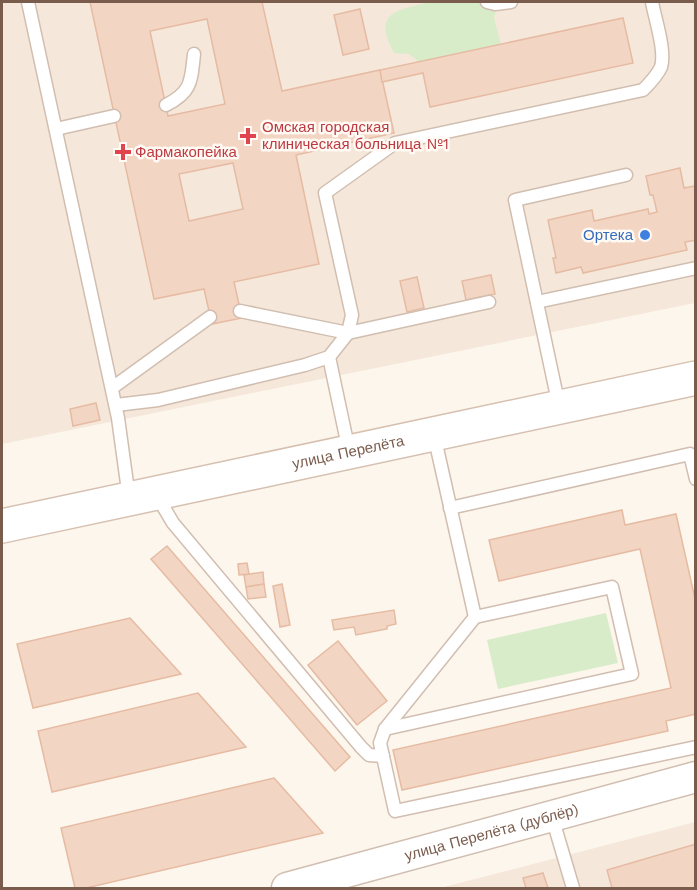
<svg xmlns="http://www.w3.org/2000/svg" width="697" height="890" viewBox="0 0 697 890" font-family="'Work Sans',sans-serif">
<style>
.residential{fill:#f5e8da}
.green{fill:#d8ecc9}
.building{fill:#f3d5c3;stroke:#e6bba3;stroke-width:1.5;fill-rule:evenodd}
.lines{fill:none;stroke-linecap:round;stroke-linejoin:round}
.service-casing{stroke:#d1beb0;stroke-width:15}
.tertiary-casing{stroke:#d1beb0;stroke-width:33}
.secondary-casing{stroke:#d6c0b0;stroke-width:36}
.service{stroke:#fff;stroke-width:12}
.tertiary{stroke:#fff;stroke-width:30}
.secondary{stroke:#fff;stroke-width:33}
.health-dot{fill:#e0444e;stroke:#fffaf3;stroke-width:2}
.shop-dot{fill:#3f7fe0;stroke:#fffaf3;stroke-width:2}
.labels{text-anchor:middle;stroke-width:5;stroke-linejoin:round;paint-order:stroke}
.health-label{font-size:15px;fill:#be3a42;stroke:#fffaf3;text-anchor:start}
.shop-label{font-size:15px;fill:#366cbe;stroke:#fffaf3;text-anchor:end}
.street-label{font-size:15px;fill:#7a5c4d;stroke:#fffaf3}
</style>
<rect width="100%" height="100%" fill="#fdf6ec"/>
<!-- residential -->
<g class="residential">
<polygon points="2,2 695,2 695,303 2,444"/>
<polygon points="695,822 695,888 440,888"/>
</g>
<!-- green -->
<g class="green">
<path d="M 429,2 L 511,2 L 496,10 L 494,18 L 501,44 L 419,62 L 409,54 L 394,53 C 372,12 396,11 429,2 Z"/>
<polygon points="606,613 618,663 498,689 487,640"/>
</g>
<!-- building -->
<g class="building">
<path d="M 90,2 L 262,2 L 282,91 L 380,70 L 394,133 L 296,155 L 319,264 L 234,282 L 242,318 L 212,324 L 204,289 L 154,299 ZM 207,19 L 225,104 L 168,116 L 150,31 ZM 233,163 L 243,209 L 189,221 L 179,174 Z"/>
<polygon points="360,9 369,49 343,55 334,15"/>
<polygon points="623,18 633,63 430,107 423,73 382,82 380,70"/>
<polygon points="680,168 684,188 694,186 696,191 696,240 685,242 687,250 583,273 581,267 556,273 553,258 556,258 548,220 592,210 594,221 648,209 649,214 657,212 653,195 650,195 646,176"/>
<polygon points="491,275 495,294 466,300 462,281"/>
<polygon points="417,277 424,308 407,312 400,281"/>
<polygon points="96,403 100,420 73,426 70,409"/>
<polygon points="622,510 625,525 676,514 696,603 696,714 666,721 668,731 402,790 393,750 671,688 640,549 499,581 489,540"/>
<polygon points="167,546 350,757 335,771 151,559"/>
<polygon points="247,563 249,574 239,575 238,564"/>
<polygon points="263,572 264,584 246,587 244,575"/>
<polygon points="264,584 266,597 248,599 246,587"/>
<polygon points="282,584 290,625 280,627 273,586"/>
<polygon points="394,610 396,624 387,626 387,629 356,635 354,627 334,630 332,620"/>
<polygon points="130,618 181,674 33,708 17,644"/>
<polygon points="338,641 387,701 357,725 308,665"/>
<polygon points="198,693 246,747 52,792 38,731"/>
<polygon points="274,778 323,833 86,888 75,888 61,828"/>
<polygon points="696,844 696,888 612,888 607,870"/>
<polygon points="543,873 548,888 526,888 523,878"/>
</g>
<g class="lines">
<defs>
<g id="service">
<polyline points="28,2 118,418 129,498"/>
<polyline points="487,2 495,4 511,2"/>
<path d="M 166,105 C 192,92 191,81 194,54"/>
<polyline points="56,129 114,116"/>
<polyline points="537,302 696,268"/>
<polyline points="240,311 348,333 489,302"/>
<polyline points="329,357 349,451"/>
<polyline points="112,388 210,317"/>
<path d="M 116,405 L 158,400 L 305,365 L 329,357 L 348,333 L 352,315 L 325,193 L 395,143 L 643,90 C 650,83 657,76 661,67 C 666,51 655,19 652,2"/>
<polyline points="559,406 515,200 626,175"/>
<polyline points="157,496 173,523 361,747 369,755 383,756"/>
<polyline points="450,508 690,454 696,479"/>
<polyline points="475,617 385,729 380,743 395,811 696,747"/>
<polyline points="385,729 632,674 612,587 475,617 434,435"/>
<polyline points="552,817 573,888"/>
</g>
<g id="tertiary">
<path id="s1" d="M 287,888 L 696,777"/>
</g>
<g id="secondary">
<path id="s2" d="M 2,526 L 696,378"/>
</g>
</defs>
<!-- service casing -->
<use href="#service" class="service-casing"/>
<!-- tertiary casing -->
<use href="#tertiary" class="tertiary-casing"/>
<!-- secondary casing -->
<use href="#secondary" class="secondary-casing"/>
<!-- service -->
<use href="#service" class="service"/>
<!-- tertiary -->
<use href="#tertiary" class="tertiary"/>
<!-- secondary -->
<use href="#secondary" class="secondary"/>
</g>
<!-- markers -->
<g class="health-dot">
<path d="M245 127h6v6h6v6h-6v6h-6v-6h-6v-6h6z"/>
<path d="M120 143h6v6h6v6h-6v6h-6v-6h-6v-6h6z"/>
</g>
<circle class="shop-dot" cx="645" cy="235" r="6"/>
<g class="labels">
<!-- health labels -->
<g class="health-label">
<text x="262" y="132">Омская городская<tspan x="262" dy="17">клиническая больница №1</tspan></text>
<text x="135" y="157">Фармакопейка</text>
</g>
<!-- shop labels -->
<g class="shop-label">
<text x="633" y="240">Ортека</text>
</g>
<!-- street labels -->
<g class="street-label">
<text dy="5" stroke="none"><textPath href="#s2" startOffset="354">улица Перелёта</textPath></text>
<text dy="5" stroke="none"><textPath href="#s1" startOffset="212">улица Перелёта (дублёр)</textPath></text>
</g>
</g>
<!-- border -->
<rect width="697" height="890" fill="none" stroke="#7a5c4d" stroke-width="6"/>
</svg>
